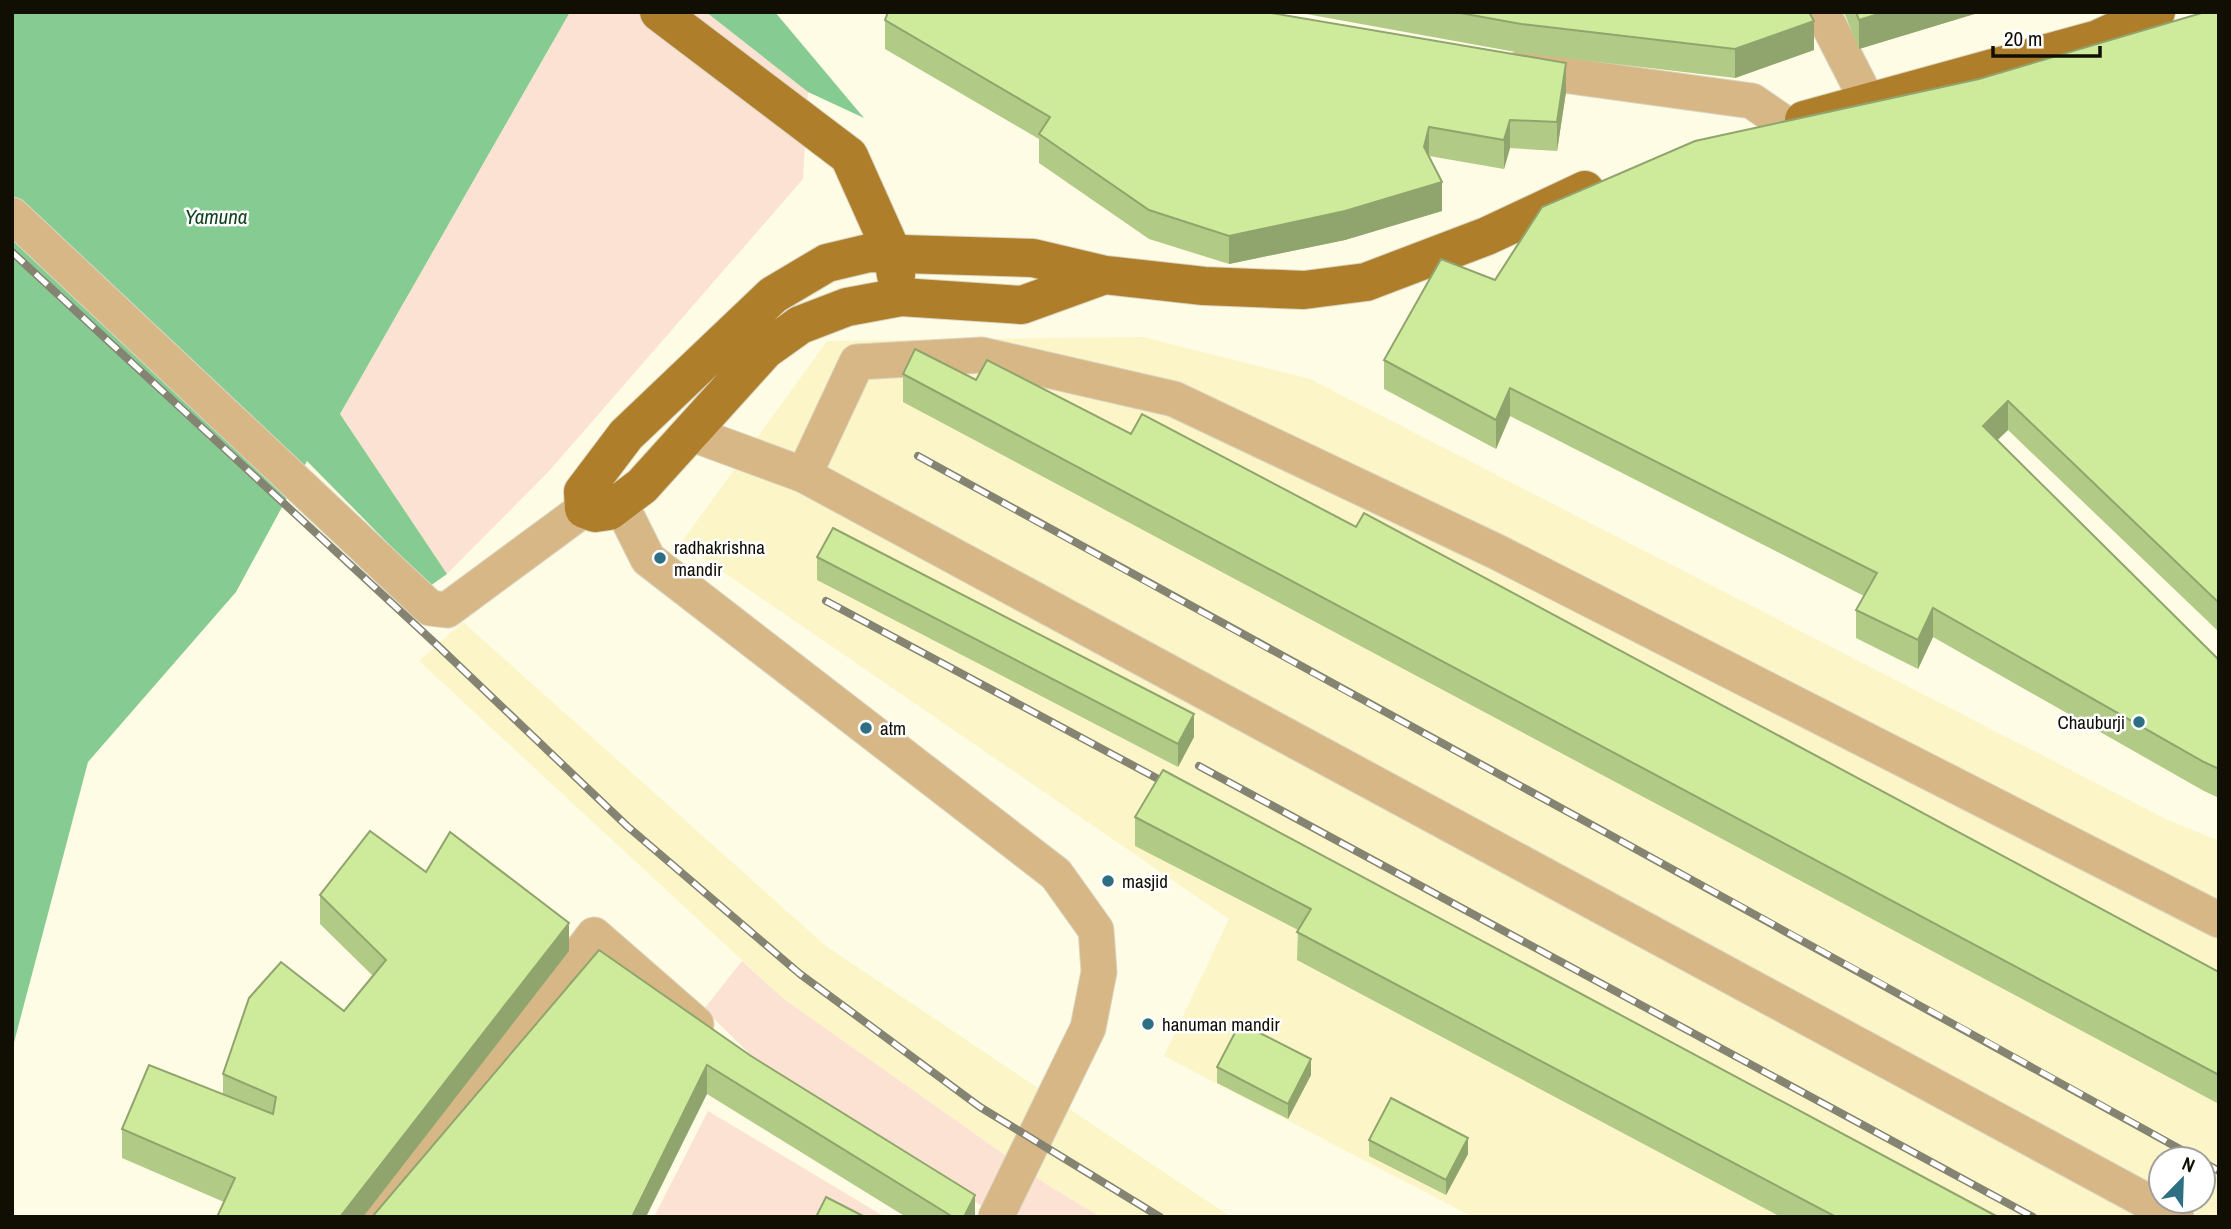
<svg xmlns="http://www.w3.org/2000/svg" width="2231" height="1229" viewBox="0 0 2231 1229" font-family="'Archivo Narrow',sans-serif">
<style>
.built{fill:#fcf5c8;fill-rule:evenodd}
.green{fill:#fce2d3}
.water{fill:#86cb92}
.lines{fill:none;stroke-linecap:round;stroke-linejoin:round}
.minor-casing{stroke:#d9d6c2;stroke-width:37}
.major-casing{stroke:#d9d6c2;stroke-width:40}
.minor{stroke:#d8b786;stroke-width:35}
.major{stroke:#ae7e2b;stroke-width:38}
.rail-casing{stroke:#858372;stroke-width:8}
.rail{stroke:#fff;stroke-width:5;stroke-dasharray:16;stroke-linecap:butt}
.wall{fill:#b1ca86}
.shaded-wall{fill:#90a46d}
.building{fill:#ceeb9c;stroke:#90a46d;stroke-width:2}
.poi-dot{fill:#2f6f83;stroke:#fff;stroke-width:2.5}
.labels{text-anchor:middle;stroke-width:5;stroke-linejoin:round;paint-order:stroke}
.poi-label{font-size:19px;fill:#110f04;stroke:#fff;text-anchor:start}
.water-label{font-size:21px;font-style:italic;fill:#10431e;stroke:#fff}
</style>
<rect width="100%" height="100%" fill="#fffce6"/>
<!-- built -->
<g class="built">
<path d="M 1143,337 L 1310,379 L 2166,819 L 2219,841 L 2219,1217 L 1473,1217 L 1164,1056 L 1229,919 L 681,543 L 827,341 ZM 2161,1159 L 2203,1159 L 2203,1201 L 2161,1201 Z"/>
<polygon points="463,622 826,946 1231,1217 1101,1217 1046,1184 784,999 419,661"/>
</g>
<!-- green -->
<g class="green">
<polygon points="570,12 706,12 808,92 803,179 550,470 447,574 340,414"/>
<polygon points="742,961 784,999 1046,1184 1101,1217 985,1217 988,1210 772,1076 704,1009"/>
<polygon points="708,1111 885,1217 654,1217"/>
</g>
<!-- water -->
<g class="water">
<polygon points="12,12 570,12 340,414 447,574 430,586 307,461 236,592 88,762 12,1050"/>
<polygon points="706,12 775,12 864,118 808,92"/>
</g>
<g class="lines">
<defs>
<g id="minor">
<polyline points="1822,12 1868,102"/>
<polyline points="1520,69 1752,101 1787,125"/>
<polyline points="12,215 430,608 447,610 584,509"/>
<polyline points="690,433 804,475 857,362 982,355 1174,399 1497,552 2219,920"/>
<polyline points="804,475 2176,1217"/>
<polyline points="620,503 648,559 1056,874 1096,930 1099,972 1088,1028 996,1217"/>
<polyline points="372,1217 489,1073 594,935 696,1024"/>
</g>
<g id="major">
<polyline points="659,12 849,156 892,252 896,275"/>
<polyline points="1804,120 2098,39 2156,12"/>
<polyline points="1105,275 1022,305 901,297 847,307 800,325 765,350 642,486 609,511 595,513 584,509 583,492 626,435 773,295 827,263 869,253 1033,258 1105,275 1204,286 1304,290 1366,282 1487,236 1585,190"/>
</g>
</defs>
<!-- minor casing -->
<use href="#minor" class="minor-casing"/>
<!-- major casing -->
<use href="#major" class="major-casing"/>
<!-- minor -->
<use href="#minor" class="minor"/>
<!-- major -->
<use href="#major" class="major"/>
<defs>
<g id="rail">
<polyline points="12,252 437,645 627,826 800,974 980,1107 1160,1217"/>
<path d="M 918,456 C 1344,691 1773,922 2198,1159"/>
<polyline points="826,601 1175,788"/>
<polyline points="1199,766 2033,1217"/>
<polyline points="2203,1162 2219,1171"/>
</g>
</defs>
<!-- rail casing -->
<use href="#rail" class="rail-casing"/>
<!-- rail -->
<use href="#rail" class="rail"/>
</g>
<!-- wall -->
<g class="wall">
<polygon points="1295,12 1809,12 1814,50 1735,78 1521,53"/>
<polygon points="1844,12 1981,12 1859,49"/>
<polygon points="2219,12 2219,632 2008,430 1997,440 2219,660 2219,798 2204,791 1933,637 1918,669 1856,638 1856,610 1864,596 1510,416 1496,449 1384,389 1384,360 1495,280 1979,79"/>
<polygon points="885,20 1566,92 1557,151 1510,148 1504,169 1429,156 1442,211 1345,240 1229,264 1149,239 1039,163 1039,139 885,49"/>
<polygon points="903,374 976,380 1131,434 1356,527 2219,972 2219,1104 903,402"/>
<polygon points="817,557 1194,737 1178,767 817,580"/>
<polygon points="1135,817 1998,1217 1781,1217 1297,960 1298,930 1135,846"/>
<polygon points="426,872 569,951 363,1217 217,1217 224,1202 122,1158 122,1129 223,1094 223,1074 344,1011 373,976 320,924 320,895"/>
<polygon points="599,950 975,1217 906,1217 707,1094"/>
<polygon points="1217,1067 1311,1075 1288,1119 1217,1083"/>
<polygon points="1369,1140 1468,1154 1446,1195 1369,1156"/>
</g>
<!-- shaded-wall -->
<g class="shaded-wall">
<polygon points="1885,12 1981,12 1859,49 1859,20"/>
<polygon points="1814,21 1814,50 1735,78 1735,49"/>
<polygon points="1566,63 1566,92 1557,151 1557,122"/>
<polygon points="1510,120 1510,148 1504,169 1504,140"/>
<polygon points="1429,127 1429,156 1424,176 1424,147"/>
<polygon points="1442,182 1442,211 1345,240 1229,264 1229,236"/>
<polygon points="1510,388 1510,416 1496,449 1496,420"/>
<polygon points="2008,401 2008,430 1983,454 1983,426"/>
<polygon points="1933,608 1933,637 1918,669 1918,640"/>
<polygon points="1194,714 1194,737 1178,767 1178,744"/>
<polygon points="569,923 569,951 363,1217 340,1217"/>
<polygon points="1311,1059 1311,1075 1288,1119 1288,1104"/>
<polygon points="707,1065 707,1094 646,1217 632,1217"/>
<polygon points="1468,1138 1468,1154 1446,1195 1446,1180"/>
<polygon points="975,1195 975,1217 964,1217"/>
</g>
<!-- building -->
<g class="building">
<polygon points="888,12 1266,12 1566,63 1557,122 1510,120 1504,140 1429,127 1424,147 1442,182 1345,211 1229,236 1149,210 1039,134 1050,117 885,20"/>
<polygon points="1455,12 1809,12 1814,21 1735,49 1521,24"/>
<polygon points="1856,12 1885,12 1859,20"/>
<polygon points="2205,12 2219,12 2219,603 2008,401 1983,426 2219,660 2219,769 2204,762 1933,608 1918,640 1856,610 1877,573 1510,388 1496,420 1384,360 1441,259 1495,280 1542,207 1695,141 1979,79"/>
<polygon points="915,349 976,380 987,360 1131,434 1142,414 1356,527 1364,513 2219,972 2219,1075 903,374"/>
<polygon points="833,528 1194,714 1178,744 817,557"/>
<polygon points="1163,770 1998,1217 1836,1217 1297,932 1311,909 1135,817"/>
<polygon points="370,831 426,872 450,832 569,923 340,1217 217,1217 235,1178 122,1129 149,1065 273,1114 276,1097 223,1074 249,998 281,962 344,1011 386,960 320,895"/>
<polygon points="599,950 751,1056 975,1195 964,1217 953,1217 707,1065 632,1217 372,1217"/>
<polygon points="1240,1023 1311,1059 1288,1104 1217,1067"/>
<polygon points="1391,1098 1468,1138 1446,1180 1369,1140"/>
<polygon points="826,1197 865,1217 816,1217"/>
</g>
<!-- markers -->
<g class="poi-dot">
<circle cx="660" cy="558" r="7"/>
<circle cx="2139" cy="722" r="7"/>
<circle cx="866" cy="728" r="7"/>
<circle cx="1108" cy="881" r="7"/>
<circle cx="1148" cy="1024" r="7"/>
</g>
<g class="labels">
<!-- poi labels -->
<g class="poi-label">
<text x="674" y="554">radhakrishna<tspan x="674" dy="22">mandir</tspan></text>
<text x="2125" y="729" text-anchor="end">Chauburji</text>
<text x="880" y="735">atm</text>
<text x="1122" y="888">masjid</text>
<text x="1162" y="1031">hanuman mandir</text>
</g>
<!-- water labels -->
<g class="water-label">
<text x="216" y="224">Yamuna</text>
</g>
</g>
<!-- border -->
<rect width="2231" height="1229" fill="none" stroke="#110f04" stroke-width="28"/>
<!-- north arrow -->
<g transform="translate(2182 1180) rotate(23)"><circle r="33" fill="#ffffff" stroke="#a09f9b" stroke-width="2"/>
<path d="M0-5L12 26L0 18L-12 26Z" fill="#2f6f83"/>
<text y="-10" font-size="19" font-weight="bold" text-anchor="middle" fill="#110f04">N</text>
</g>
<!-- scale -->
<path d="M1993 46v10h107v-10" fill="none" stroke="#110f04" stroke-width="3.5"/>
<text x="2004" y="46" font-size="21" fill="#110f04" stroke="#ffffff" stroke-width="5" paint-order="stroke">20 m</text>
</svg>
